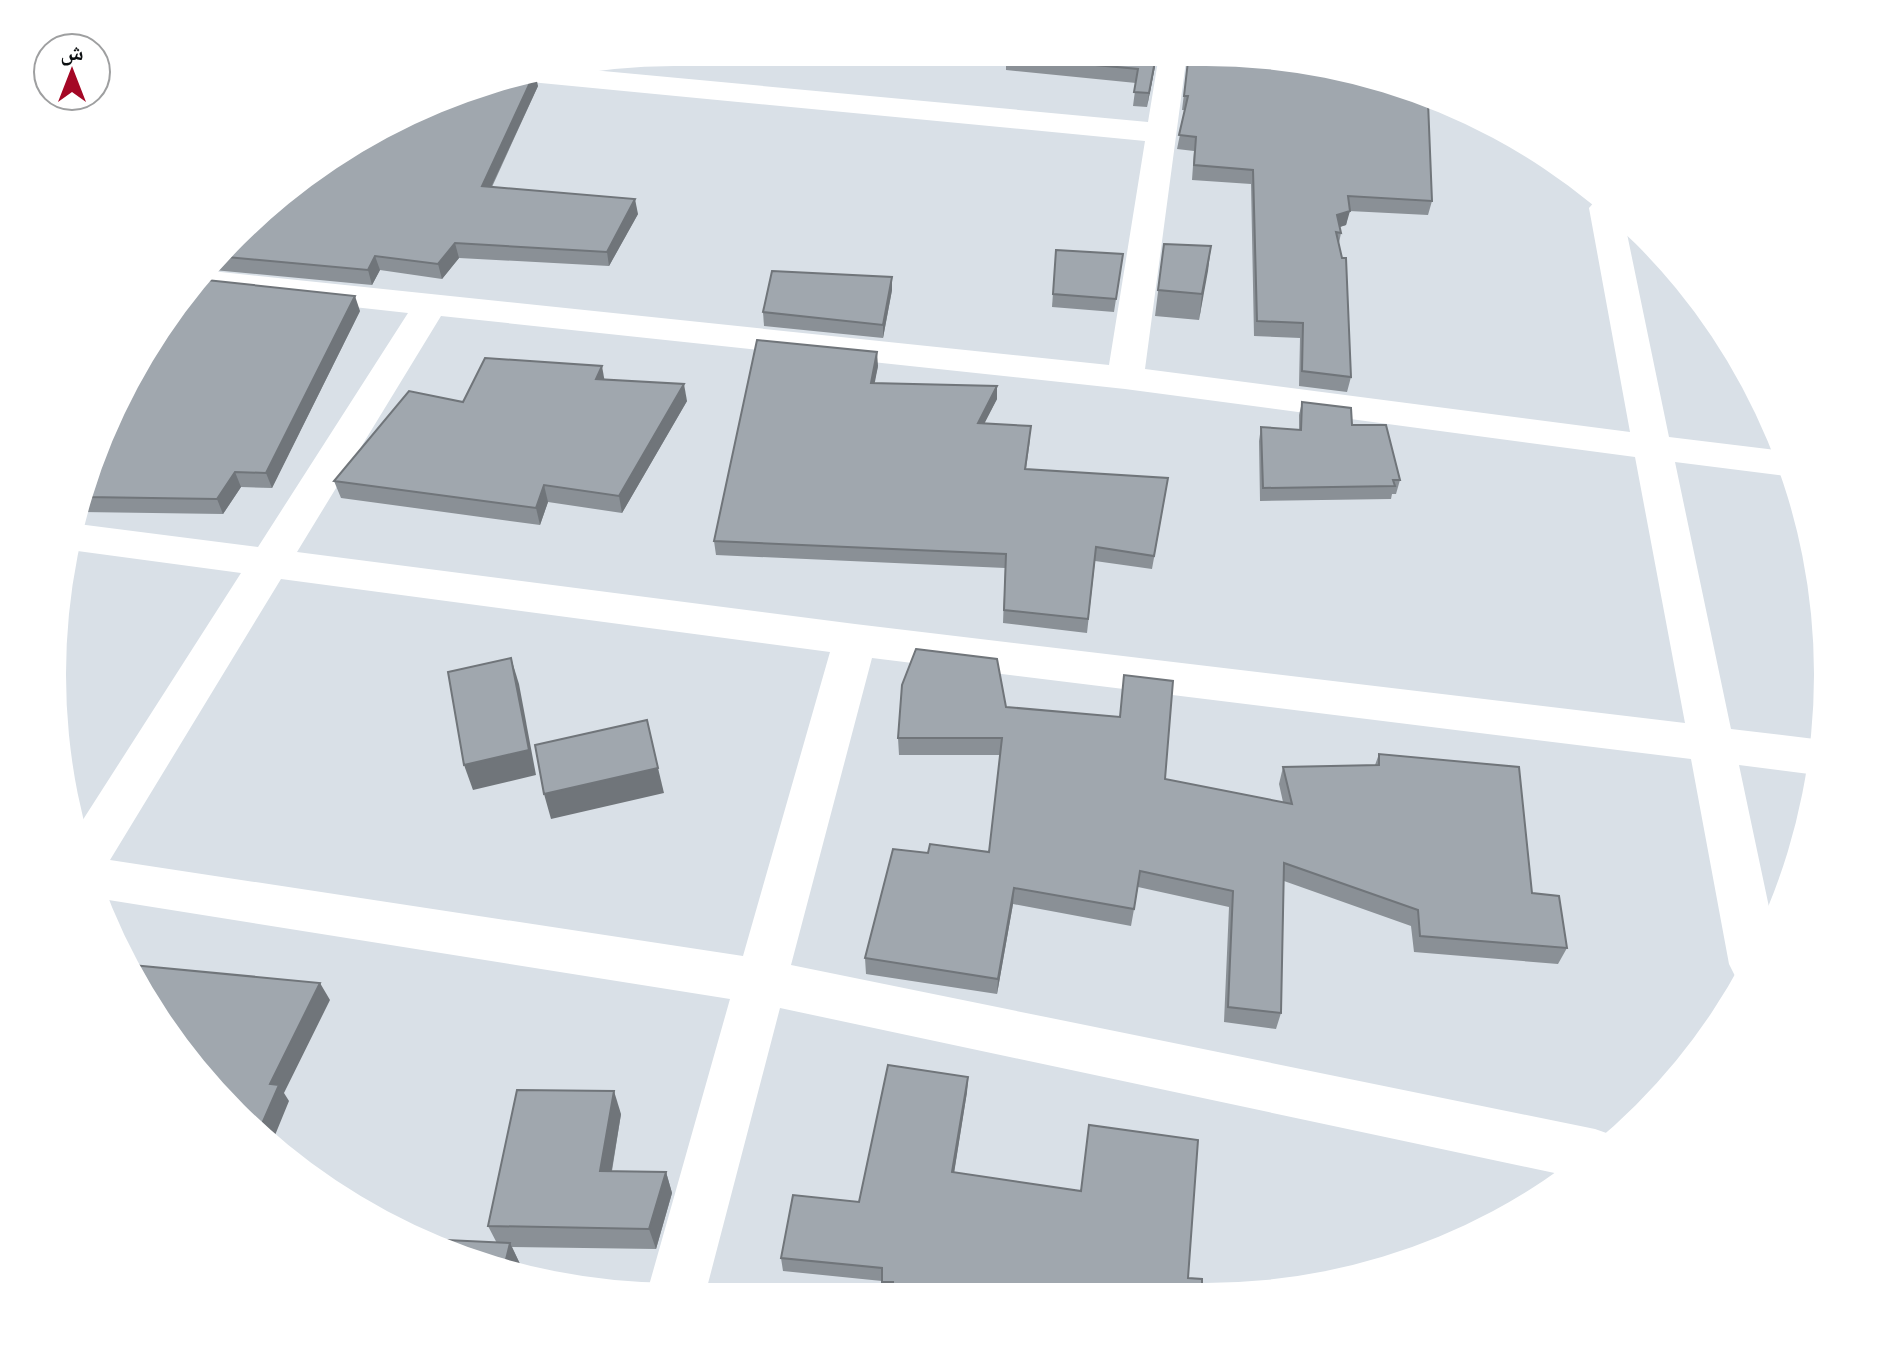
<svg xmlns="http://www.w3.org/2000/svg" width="1880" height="1349" viewBox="0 0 1880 1349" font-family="'Archivo Narrow','Noto Naskh Arabic',sans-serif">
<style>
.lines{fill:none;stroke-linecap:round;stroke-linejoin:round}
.minor{fill:#fff;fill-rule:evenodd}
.wall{fill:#8a9096}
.shaded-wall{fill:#70757a}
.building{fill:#a0a7ae;stroke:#70757a;stroke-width:2}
</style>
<rect width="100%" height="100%" fill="#d9e0e7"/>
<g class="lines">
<!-- minor -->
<path class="minor" d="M 1158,61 L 1186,61 L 1145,369 L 1630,432 L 1589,208 L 1596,200 L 1625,224 L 1669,437 L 1785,451 L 1795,477 L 1675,462 L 1731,729 L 1823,740 L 1817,775 L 1739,765 L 1773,926 L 1764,950 L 1744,982 L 1737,980 L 1729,964 L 1691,759 L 872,658 L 791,965 L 1595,1129 L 1615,1136 L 1616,1143 L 1564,1175 L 780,1008 L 705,1295 L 646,1296 L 730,999 L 96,898 L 77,829 L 241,573 L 70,550 L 78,524 L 258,547 L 408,313 L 190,289 L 202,270 L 1109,365 L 1145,141 L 520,81 L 508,76 L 560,67 L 1148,122 ZM 441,316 L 1125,389 L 1635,457 L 1685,723 L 855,624 L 297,552 ZM 281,579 L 830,652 L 743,956 L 110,860 Z"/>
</g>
<!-- wall -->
<g class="wall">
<polygon points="674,52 869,56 867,65 653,55"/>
<polygon points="1006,58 1156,61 1147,107 1133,106 1136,83 1006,70"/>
<polygon points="1188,61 1432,201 1428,215 1349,211 1346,225 1340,227 1341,233 1339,243 1351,377 1347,392 1299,386 1300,338 1254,336 1251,184 1192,180 1194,151 1177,149 1185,110 1182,110"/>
<polygon points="538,86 492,187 638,214 609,266 459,258 442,279 380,270 372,285 203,269 206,264 329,157"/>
<polygon points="1164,244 1211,246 1199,320 1155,316"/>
<polygon points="1056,250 1123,254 1114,312 1052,307"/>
<polygon points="892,277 892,290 883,338 764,326 763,312"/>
<polygon points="360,311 272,488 241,487 223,514 82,512 116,400"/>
<polygon points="878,366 874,383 997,386 997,399 984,423 1030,440 1026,469 1166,491 1152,569 1095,561 1087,633 1003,623 1005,568 716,555 714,541"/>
<polygon points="604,379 687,401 622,513 548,502 540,525 341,498 334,481 463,402"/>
<polygon points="1302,402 1352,425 1400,480 1396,494 1392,494 1391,499 1260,501 1259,441 1261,427 1299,430 1299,415"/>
<polygon points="1006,707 1165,779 1283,802 1279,784 1283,767 1375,765 1379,754 1532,893 1567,948 1558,964 1414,952 1411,926 1284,881 1281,1013 1276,1029 1224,1022 1229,907 1138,887 1131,926 1013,904 997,994 866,974 865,958 928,853 989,852 1000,755 899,755 898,738"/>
<polygon points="968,1077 967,1092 954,1172 1188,1278 1202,1292 882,1294 882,1281 783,1271 781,1258 859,1202"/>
<polygon points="621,1114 612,1171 666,1172 672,1193 656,1249 512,1247 520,1264 517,1276 514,1276 488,1226"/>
</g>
<!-- shaded-wall -->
<g class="shaded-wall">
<polygon points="1155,61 1156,61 1147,107 1149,93"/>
<polygon points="535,72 538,86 485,200 482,186"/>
<polygon points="635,199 638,214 609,266 607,252"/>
<polygon points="1350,211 1346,225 1333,229 1337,215"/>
<polygon points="455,243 459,258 442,279 438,264"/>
<polygon points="1211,246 1208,271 1199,320 1202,294"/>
<polygon points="375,256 380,270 372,285 368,270"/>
<polygon points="892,277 892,290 883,338 883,325"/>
<polygon points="355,296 360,311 272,488 266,473"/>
<polygon points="877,352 878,366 872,397 871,383"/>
<polygon points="602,366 605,383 596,379"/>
<polygon points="684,384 687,401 622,513 619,496"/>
<polygon points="997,386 997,399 978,436 978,423"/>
<polygon points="235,472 241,487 223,514 217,499"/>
<polygon points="544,485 548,502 540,525 536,508"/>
<polygon points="511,658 519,684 536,775 473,790 464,765"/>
<polygon points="658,768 664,793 551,819 544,794"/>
<polygon points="1014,888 1013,904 997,994 998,979"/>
<polygon points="320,983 330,1000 284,1093 289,1101 271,1145 258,1133 270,1084"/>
<polygon points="968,1077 967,1092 952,1186 952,1172"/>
<polygon points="614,1091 621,1114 608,1192 600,1171"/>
<polygon points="666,1172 672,1193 656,1249 649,1229"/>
<polygon points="339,1187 347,1200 336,1194"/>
<polygon points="510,1243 520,1264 517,1276 503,1272"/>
</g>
<!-- building -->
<g class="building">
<polygon points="1031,59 1155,61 1149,93 1134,92 1138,69"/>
<polygon points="1188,61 1327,64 1428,102 1432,201 1348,196 1350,211 1337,215 1341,233 1336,232 1342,258 1346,258 1351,377 1302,371 1303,323 1257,321 1253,170 1194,165 1196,137 1179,135 1188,96 1184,96"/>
<polygon points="530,71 535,72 482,186 635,199 607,252 455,243 438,264 375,256 368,270 216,256 329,157 513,73"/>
<polygon points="1164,244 1211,246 1202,294 1158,290"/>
<polygon points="1056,250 1123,254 1116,299 1053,294"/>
<polygon points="772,271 892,277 883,325 763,312"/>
<polygon points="197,279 355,296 266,473 235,472 217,499 86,497 116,400"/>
<polygon points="757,340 877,352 871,383 997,386 978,423 1031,426 1025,469 1168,478 1154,556 1096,547 1088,619 1004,610 1006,554 714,541"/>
<polygon points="485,358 602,366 596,379 684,384 619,496 544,485 536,508 334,481 409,391 463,402"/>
<polygon points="1302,402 1351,408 1352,425 1386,425 1400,480 1393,480 1395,486 1263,488 1261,427 1301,430"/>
<polygon points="916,649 997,659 1006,707 1120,717 1124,675 1173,681 1165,779 1292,804 1283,767 1379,765 1379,754 1519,767 1532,893 1559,896 1567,948 1420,936 1418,910 1284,863 1281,1013 1228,1007 1233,891 1140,871 1134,909 1014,888 998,979 865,958 893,849 928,853 930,844 989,852 1002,738 898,738 902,685"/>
<polygon points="511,658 529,750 464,765 448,672"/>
<polygon points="647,720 658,768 544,794 535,745"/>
<polygon points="132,965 320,983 270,1084 279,1085 258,1133 206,1085"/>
<polygon points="888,1065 968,1077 952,1172 1081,1191 1089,1125 1198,1140 1188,1278 1202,1279 1202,1292 892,1294 893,1282 882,1282 882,1268 781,1258 793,1195 859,1202"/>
<polygon points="517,1090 614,1091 600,1171 666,1172 649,1229 488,1226"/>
<polygon points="322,1185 339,1187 336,1194"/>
<polygon points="446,1240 510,1243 503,1272 444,1250"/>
</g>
<!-- crop -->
<path d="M0 0H1880V1349H0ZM674 66H1206A608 608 0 0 1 1814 674V675A608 608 0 0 1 1206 1283H674A608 608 0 0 1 66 675V674A608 608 0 0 1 674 66Z" fill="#fff" fill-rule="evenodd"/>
<!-- north arrow -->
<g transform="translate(72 72)"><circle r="38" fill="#ffffff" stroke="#9e9fa0" stroke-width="2"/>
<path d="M0-6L14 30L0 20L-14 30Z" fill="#a40725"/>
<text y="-12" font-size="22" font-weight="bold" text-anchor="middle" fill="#0c0f11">ش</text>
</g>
</svg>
